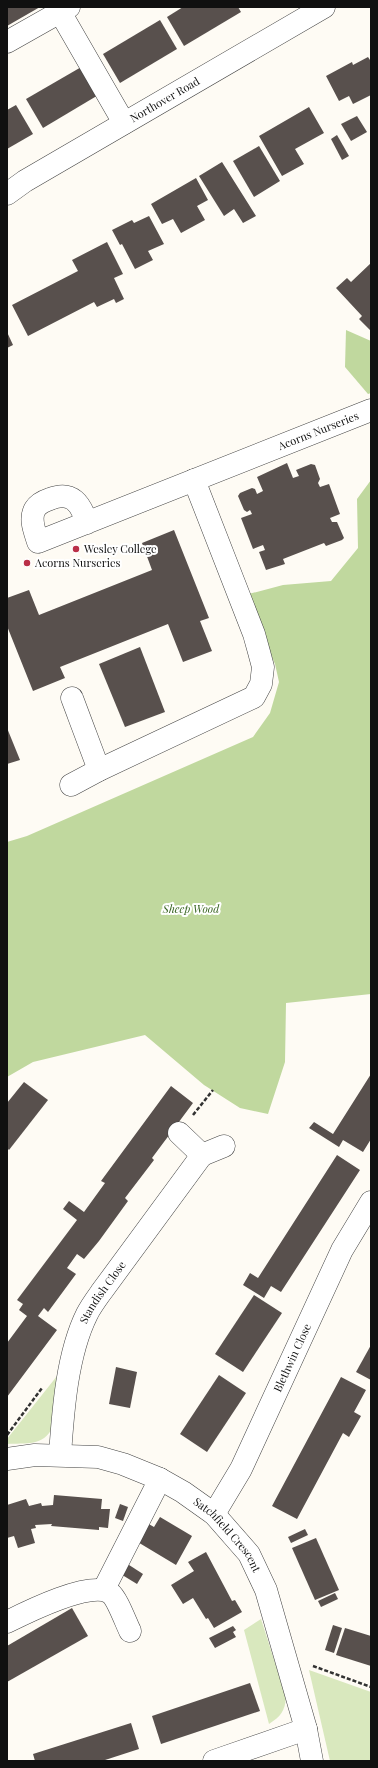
<svg xmlns="http://www.w3.org/2000/svg" width="378" height="1768" viewBox="0 0 378 1768" font-family="'Playfair Display',serif">
<style>
.green{fill:#d9e8be}
.forest{fill:#c0d89e}
.building{fill:#58504d}
.lines{fill:none;stroke-linecap:round;stroke-linejoin:round}
.minor-casing{stroke:#434343;stroke-width:23}
.path{stroke:#323232;stroke-width:2.5;stroke-dasharray:4 2;stroke-linecap:butt}
.minor{stroke:#fff;stroke-width:22}
.poi-dot{fill:#ba2f47;stroke:#fff;stroke-width:1.5}
.labels{text-anchor:middle;stroke-width:4;stroke-linejoin:round;paint-order:stroke}
.street-label{font-size:11px;fill:#101010;stroke:#fff}
.poi-label{font-size:11px;fill:#101010;stroke:#fff;text-anchor:start}
.park-label{font-size:11px;font-style:italic;fill:#396523;stroke:#fff}
</style>
<rect width="100%" height="100%" fill="#fefbf4"/>
<!-- green -->
<g class="green">
<path d="M 57,1376 L 52,1428 C 44,1446 25,1443 7,1444 L 7,1439 Z"/>
<path d="M 261,1619 L 286,1697 C 285,1711 281,1716 269,1724 L 244,1630 Z"/>
<polygon points="309,1670 371,1692 371,1761 330,1761"/>
</g>
<!-- forest -->
<g class="forest">
<polygon points="346,330 371,341 371,393 368,394 345,367"/>
<polygon points="371,480 371,994 286,1003 285,1062 268,1114 240,1108 204,1085 145,1035 33,1062 7,1077 7,842 27,836 253,737 270,713 279,682 275,664 245,595 283,585 331,581 358,548 357,499"/>
</g>
<!-- building -->
<g class="building">
<polygon points="7,7 40,7 7,26"/>
<polygon points="183,7 238,7 241,12 184,46 167,17"/>
<polygon points="160,20 177,49 120,83 103,54"/>
<polygon points="368,57 370,60 371,60 371,95 353,104 349,96 339,101 326,76 352,62 353,65"/>
<polygon points="83,66 100,94 43,128 26,99"/>
<polygon points="16,105 33,134 7,149 7,110"/>
<polygon points="309,107 324,133 295,149 304,164 282,176 259,136"/>
<polygon points="357,116 367,132 351,141 341,124"/>
<polygon points="337,135 349,156 342,160 331,139"/>
<polygon points="259,146 280,181 254,197 233,161"/>
<polygon points="222,162 256,216 243,223 234,209 224,216 199,176"/>
<polygon points="196,178 208,200 197,206 205,220 181,233 173,219 162,224 151,204"/>
<polygon points="149,216 164,244 148,251 153,260 135,269 122,244 120,245 112,230 132,220 134,223"/>
<polygon points="107,242 123,274 114,278 124,299 116,303 114,299 97,307 94,302 28,336 12,305 78,271 72,260"/>
<polygon points="371,263 371,331 359,319 362,316 336,288 347,278 351,282"/>
<polygon points="7,332 13,345 7,348"/>
<polygon points="287,463 293,478 299,476 296,470 311,464 315,465 320,479 318,483 320,487 329,484 340,514 330,518 332,522 337,522 344,538 342,540 326,546 324,543 283,559 285,564 266,570 259,552 265,550 263,545 253,549 241,518 252,514 250,510 247,512 244,510 238,496 240,493 252,488 255,489 257,494 263,491 257,477"/>
<polygon points="174,530 209,618 200,621 212,651 183,662 168,624 60,667 65,678 33,691 7,626 7,598 29,590 39,615 152,570 142,543"/>
<polygon points="140,647 165,712 125,727 99,664"/>
<polygon points="7,728 20,760 7,764"/>
<polygon points="371,1074 371,1139 363,1152 343,1140 339,1147 309,1128 314,1122 333,1134"/>
<polygon points="24,1082 48,1100 9,1150 7,1148 7,1103"/>
<polygon points="171,1086 193,1103 152,1158 154,1160 125,1198 128,1201 99,1241 84,1259 77,1254 67,1268 76,1274 48,1312 44,1308 38,1316 57,1330 7,1397 7,1343 27,1316 19,1310 23,1304 17,1300 77,1220 63,1209 69,1201 84,1212 105,1183 101,1181"/>
<polygon points="337,1155 360,1170 281,1292 271,1286 264,1298 243,1285 250,1273 258,1278"/>
<polygon points="254,1295 282,1313 243,1372 215,1354"/>
<polygon points="371,1345 371,1380 356,1372"/>
<polygon points="116,1367 137,1372 130,1408 109,1404"/>
<polygon points="219,1375 246,1393 207,1452 180,1434"/>
<polygon points="341,1377 366,1390 354,1412 361,1416 349,1437 343,1433 297,1519 272,1506"/>
<polygon points="54,1495 102,1499 101,1509 110,1509 108,1528 99,1527 99,1530 51,1526 52,1524 35,1525 36,1528 31,1529 35,1543 18,1548 14,1536 7,1538 7,1505 26,1499 29,1506 41,1503 42,1506 53,1505"/>
<polygon points="120,1504 128,1507 123,1521 115,1518"/>
<polygon points="160,1517 192,1536 176,1565 136,1541 147,1523 154,1527"/>
<polygon points="305,1529 308,1535 291,1543 288,1537"/>
<polygon points="316,1538 339,1590 315,1600 292,1548"/>
<polygon points="206,1552 232,1601 235,1600 242,1612 214,1628 208,1618 206,1619 193,1598 183,1604 171,1585 194,1571 188,1562"/>
<polygon points="126,1563 143,1574 137,1584 119,1573"/>
<polygon points="335,1593 338,1599 321,1607 318,1601"/>
<polygon points="72,1608 88,1636 7,1682 7,1646"/>
<polygon points="333,1625 342,1628 334,1653 325,1650"/>
<polygon points="233,1626 236,1630 233,1632 236,1637 215,1648 209,1638"/>
<polygon points="345,1628 371,1636 371,1666 336,1655"/>
<polygon points="250,1683 260,1711 161,1744 152,1716"/>
<polygon points="131,1723 139,1749 102,1761 35,1761 33,1754"/>
</g>
<g class="lines">
<defs>
<g id="minor">
<polyline points="60,12 124,123"/>
<polyline points="7,42 69,7"/>
<path id="s1" d="M 7,194 L 25,181 L 324,7"/>
<path id="s2" d="M 87,523 C 81,504 72,490 50,499 C 44,501 38,504 35,509 C 29,519 35,532 38,542 C 149,498 260,454 371,410"/>
<polyline points="72,698 99,770"/>
<polyline points="71,785 99,770 254,697 261,684 263,667 259,652 254,634 194,480"/>
<polyline points="179,1133 202,1155 224,1146"/>
<path id="s3" d="M 60,1455 C 63,1411 67,1354 87,1314 C 91,1306 97,1298 102,1291 L 202,1155"/>
<path id="s4" d="M 7,1459 L 35,1455 L 98,1457 L 123,1464 L 160,1479 L 183,1492 L 214,1514 L 249,1554 L 266,1590 L 306,1729 L 312,1761"/>
<path id="s5" d="M 214,1514 L 241,1469 L 342,1250 L 371,1202"/>
<polyline points="104,1589 160,1479"/>
<path d="M 7,1622 C 27,1612 91,1580 110,1593 C 117,1598 126,1623 130,1631"/>
<polyline points="214,1761 306,1729"/>
</g>
</defs>
<!-- minor casing -->
<use href="#minor" class="minor-casing"/>
<!-- path -->
<g class="path">
<polyline points="193,1115 213,1090"/>
<polyline points="7,1435 42,1388"/>
<polyline points="313,1666 371,1687"/>
</g>
<!-- minor -->
<use href="#minor" class="minor"/>
</g>
<!-- markers -->
<g class="poi-dot">
<circle cx="76" cy="549" r="4"/>
<circle cx="27" cy="563" r="4"/>
</g>
<g class="labels">
<!-- street labels -->
<g class="street-label">
<text dy="4" stroke="none"><textPath href="#s1" startOffset="184">Northover Road</textPath></text>
<text dy="4" stroke="none"><textPath href="#s2" startOffset="406">Acorns Nurseries</textPath></text>
<text dy="4" stroke="none"><textPath href="#s3" startOffset="171">Standish Close</textPath></text>
<text dy="4" stroke="none"><textPath href="#s5" startOffset="175">Blethwin Close</textPath></text>
<text dy="4" stroke="none"><textPath href="#s4" startOffset="246">Satchfield Crescent</textPath></text>
</g>
<!-- poi labels -->
<g class="poi-label">
<text x="84" y="553">Wesley College</text>
<text x="35" y="567">Acorns Nurseries</text>
</g>
<!-- park labels -->
<g class="park-label">
<text x="191" y="913">Sheep Wood</text>
</g>
</g>
<!-- border -->
<rect width="378" height="1768" fill="none" stroke="#101010" stroke-width="16"/>
</svg>
